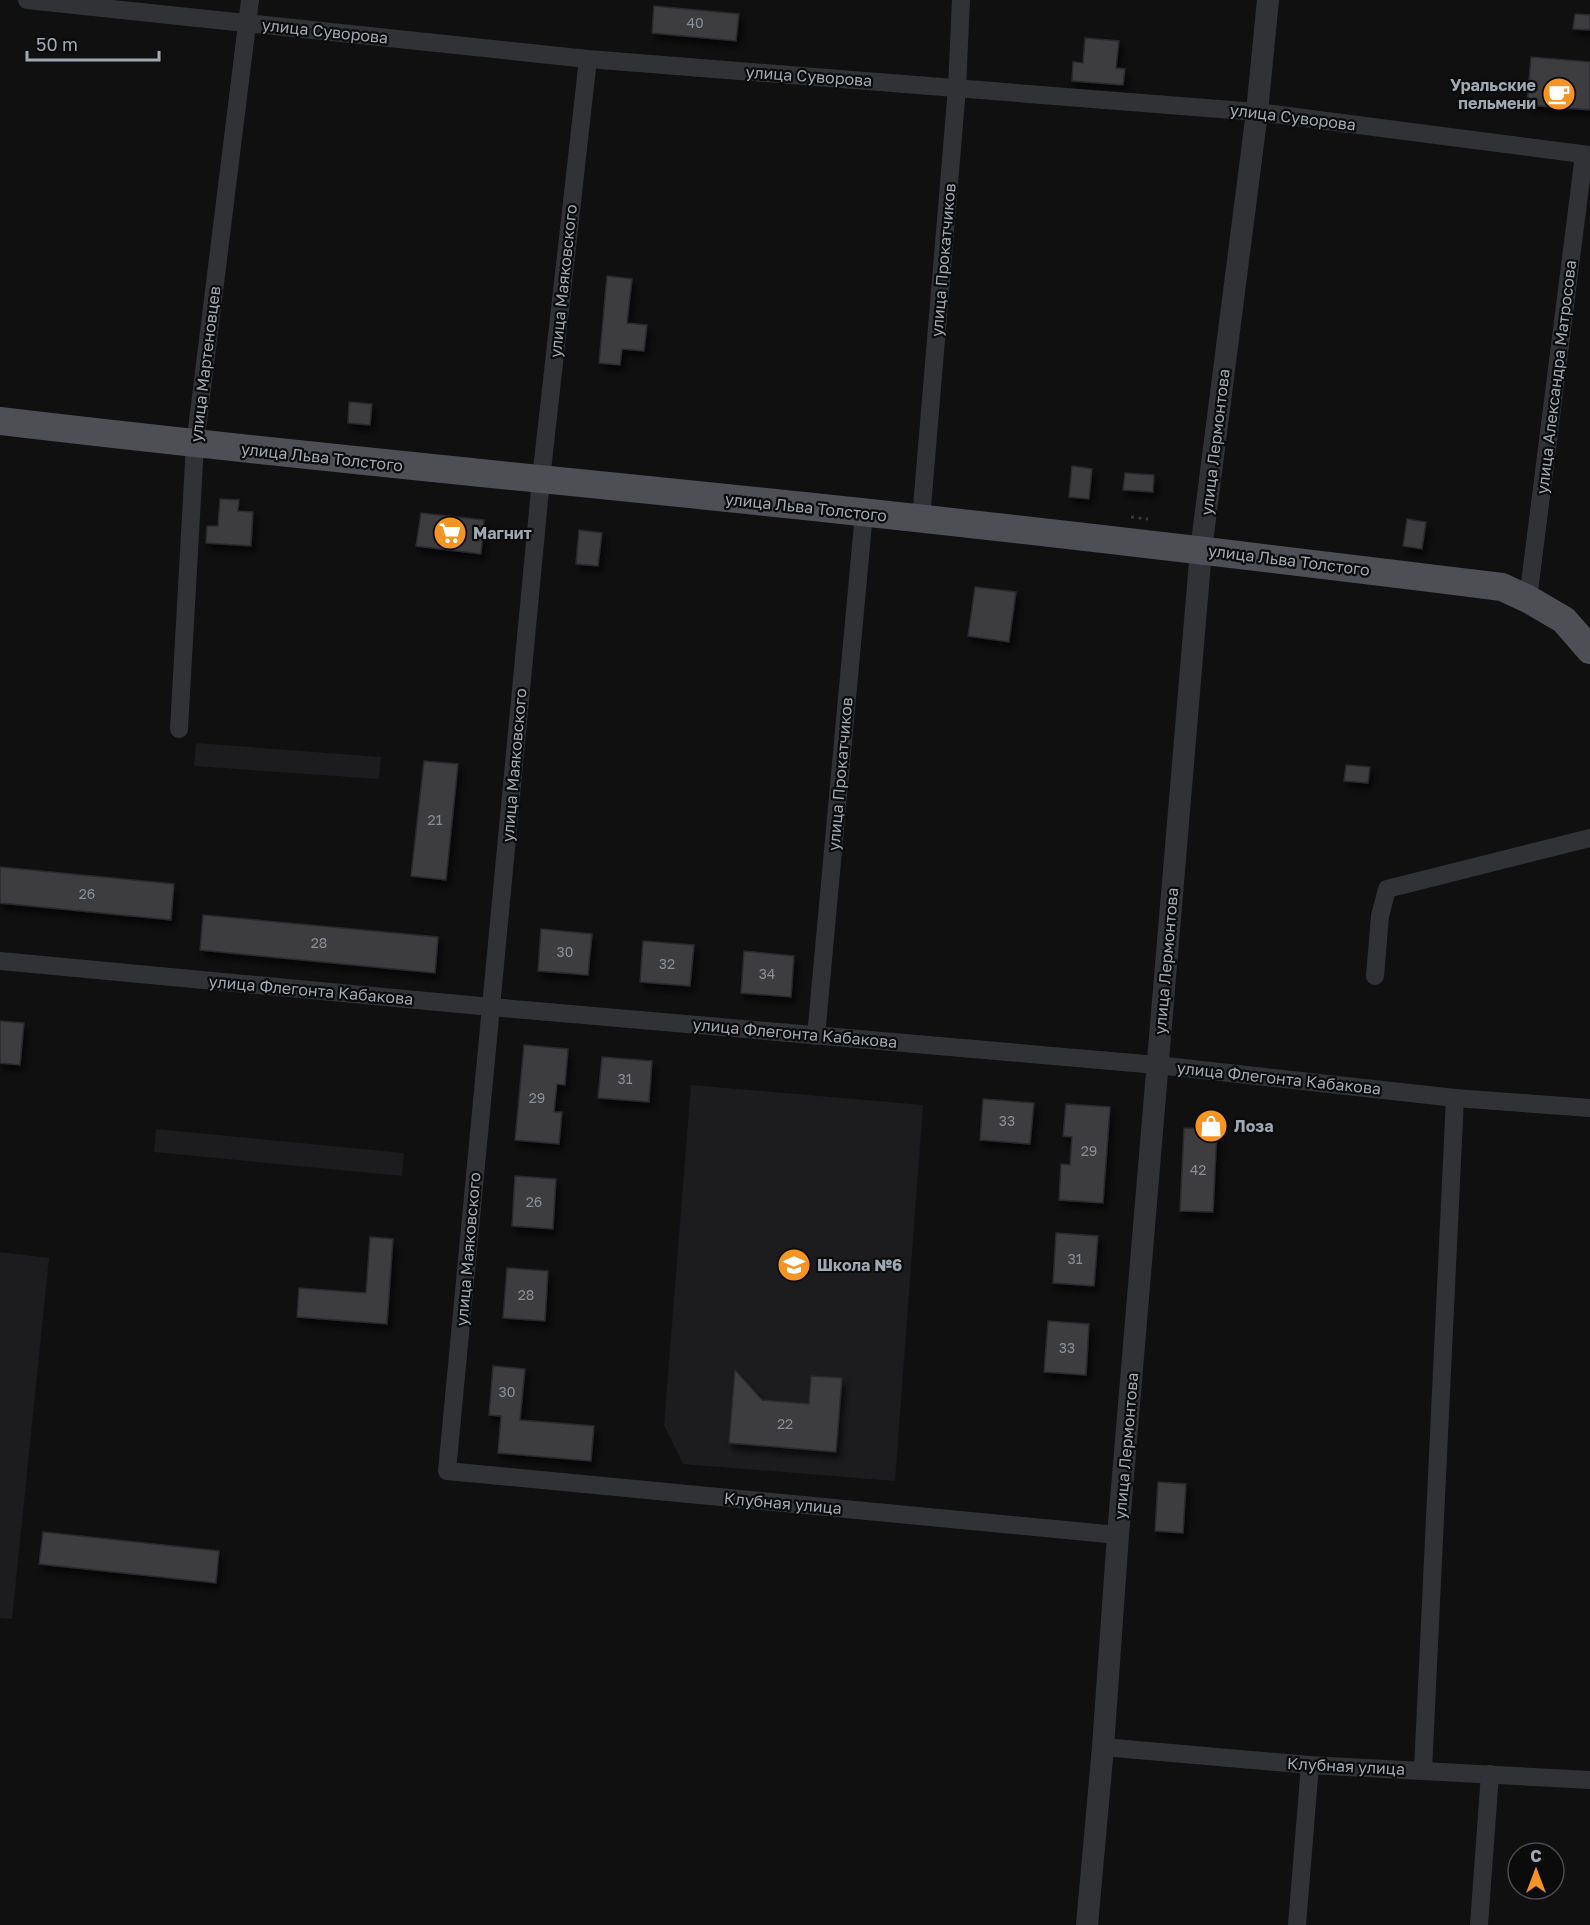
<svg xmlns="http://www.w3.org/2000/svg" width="1590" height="1925" viewBox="0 0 1590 1925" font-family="'Golos Text',sans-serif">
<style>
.built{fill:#1c1c1e}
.building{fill:#3c3e41;stroke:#2a2a2d;stroke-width:1.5;filter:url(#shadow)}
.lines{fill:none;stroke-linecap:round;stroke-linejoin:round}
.path{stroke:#37393d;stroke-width:3;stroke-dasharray:3 4.5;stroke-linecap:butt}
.minor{stroke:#313236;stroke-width:18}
.tertiary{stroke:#313236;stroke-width:22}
.primary{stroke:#4d4f55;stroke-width:28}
.labels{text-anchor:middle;stroke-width:4.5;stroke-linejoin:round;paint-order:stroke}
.number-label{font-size:14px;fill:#878e96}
.street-label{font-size:16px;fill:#a0a8b2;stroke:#0b0b0c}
.poi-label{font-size:16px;font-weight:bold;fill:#a0a8b2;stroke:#0b0b0c;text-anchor:start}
</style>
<defs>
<filter id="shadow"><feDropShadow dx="3.5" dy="6" stdDeviation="3" flood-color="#0009"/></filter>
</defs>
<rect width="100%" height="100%" fill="#101011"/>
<!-- built -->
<g class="built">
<polygon points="196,743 381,757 379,779 194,766"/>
<polygon points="691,1085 923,1105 895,1481 683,1464 664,1425"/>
<polygon points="156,1129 404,1153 402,1176 154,1152"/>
<polygon points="0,1252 49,1258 12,1619 0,1618"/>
</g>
<!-- building -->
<g class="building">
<polygon points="654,6 739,14 736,41 652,33"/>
<polygon points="1575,14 1590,15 1590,30 1573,29"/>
<polygon points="1085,38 1119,41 1116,68 1125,69 1123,85 1072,81 1073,62 1083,63"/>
<polygon points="1531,57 1590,62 1590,110 1527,105"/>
<polygon points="607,276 632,279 627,323 647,325 644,351 622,349 620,365 599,363"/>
<polygon points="349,402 372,404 370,425 348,423"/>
<polygon points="1072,466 1092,469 1089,499 1069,497"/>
<polygon points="1125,473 1154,475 1153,492 1123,490"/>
<polygon points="220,499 239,500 238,511 253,512 251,546 206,543 207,526 218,526"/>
<polygon points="421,513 484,520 481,554 416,546"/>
<polygon points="1407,519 1426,522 1422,549 1403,546"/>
<polygon points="579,530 602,533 598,566 576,564"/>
<polygon points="975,587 1016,592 1009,642 968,636"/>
<polygon points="424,761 458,764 446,880 411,876"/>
<polygon points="1346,765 1370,767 1368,783 1344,781"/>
<polygon points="0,867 174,884 171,920 0,903"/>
<polygon points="203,915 438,937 435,973 200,950"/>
<polygon points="541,929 592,934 588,975 538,971"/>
<polygon points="643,941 694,945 690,986 640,982"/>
<polygon points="744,951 794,956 791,997 741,993"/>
<polygon points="0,1021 24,1023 20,1065 0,1063"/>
<polygon points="524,1045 568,1049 565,1085 557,1084 554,1112 562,1112 559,1144 515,1140"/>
<polygon points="602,1057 652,1061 649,1102 598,1098"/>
<polygon points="983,1099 1034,1103 1030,1144 980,1140"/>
<polygon points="1066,1104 1110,1107 1103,1203 1059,1200 1061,1164 1070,1165 1072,1137 1063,1136"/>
<polygon points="1184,1128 1217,1129 1213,1212 1180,1211"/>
<polygon points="515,1176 556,1179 553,1229 512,1226"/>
<polygon points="1056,1233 1098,1236 1094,1286 1053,1283"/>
<polygon points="370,1237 393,1239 387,1324 297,1317 299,1288 366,1293"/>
<polygon points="507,1268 548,1271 545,1321 503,1318"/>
<polygon points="1048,1321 1089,1324 1086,1375 1044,1372"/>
<polygon points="493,1366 525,1369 520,1420 594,1426 591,1461 498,1453 501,1416 489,1415"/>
<polygon points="735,1370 762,1400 809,1404 811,1376 842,1378 836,1452 729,1443"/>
<polygon points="1158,1482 1186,1484 1183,1533 1155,1531"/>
<polygon points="43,1532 219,1551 216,1583 39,1564"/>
</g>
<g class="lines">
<!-- path -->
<polyline class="path" points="1131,517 1148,519"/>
<!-- minor -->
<g class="minor">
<polyline points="27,0 588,59 1257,112 1590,155"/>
<polyline points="588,59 541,479 447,1471 1118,1535"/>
<polyline points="921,519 957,88 961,0"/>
<polyline points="1528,599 1584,155"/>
<polyline points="179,729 195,445 250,0"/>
<polyline points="0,961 491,1007 1157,1065 1455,1098 1590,1108"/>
<polyline points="1375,976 1380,916 1387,889 1590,838"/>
<polyline points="816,1036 864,513"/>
<polyline points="1103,1747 1310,1765 1590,1780"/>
<polyline points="1423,1770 1455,1098"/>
<polyline points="1297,1925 1310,1765"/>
<polyline points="1479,1925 1490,1774"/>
</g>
<!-- tertiary -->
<polyline class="tertiary" points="1087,1925 1103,1747 1118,1535 1201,550 1257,112 1268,0"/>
<!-- primary -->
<path class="primary" d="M 0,421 C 274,454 549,479 823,508 C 1050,532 1276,559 1502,587 L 1528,599 L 1564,620 L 1590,650"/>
</g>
<!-- icons -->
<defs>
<symbol id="cafe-disc" viewBox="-11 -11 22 22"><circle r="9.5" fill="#f49424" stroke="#0b0b0c"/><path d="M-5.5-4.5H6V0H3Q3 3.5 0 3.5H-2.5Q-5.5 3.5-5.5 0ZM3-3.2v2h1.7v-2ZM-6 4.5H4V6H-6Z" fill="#fff"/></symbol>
<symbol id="supermarket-disc" viewBox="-11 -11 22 22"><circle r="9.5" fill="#f49424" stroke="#0b0b0c"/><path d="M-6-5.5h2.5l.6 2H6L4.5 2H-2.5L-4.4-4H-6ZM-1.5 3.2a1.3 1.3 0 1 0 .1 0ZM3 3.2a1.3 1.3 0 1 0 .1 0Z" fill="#fff"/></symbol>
<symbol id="shop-disc" viewBox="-11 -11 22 22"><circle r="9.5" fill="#f49424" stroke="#0b0b0c"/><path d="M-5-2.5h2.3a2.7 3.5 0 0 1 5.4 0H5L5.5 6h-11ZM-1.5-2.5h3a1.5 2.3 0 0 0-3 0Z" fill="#fff"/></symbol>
<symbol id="school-disc" viewBox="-11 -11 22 22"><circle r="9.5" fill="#f49424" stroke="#0b0b0c"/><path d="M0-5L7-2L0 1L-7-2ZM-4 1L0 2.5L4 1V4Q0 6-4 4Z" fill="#fff"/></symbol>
</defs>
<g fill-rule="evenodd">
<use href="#cafe-disc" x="1540" y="75" width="38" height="38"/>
<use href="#supermarket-disc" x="431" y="514" width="38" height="38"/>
<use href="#shop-disc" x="1192" y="1107" width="38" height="38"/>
<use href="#school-disc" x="775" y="1246" width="38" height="38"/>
</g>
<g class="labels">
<!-- number labels -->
<g class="number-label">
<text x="695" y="28">40</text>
<text x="435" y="825">21</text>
<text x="87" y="899">26</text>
<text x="319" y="948">28</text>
<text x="565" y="957">30</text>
<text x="667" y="969">32</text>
<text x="767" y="979">34</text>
<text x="625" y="1084">31</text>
<text x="537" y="1103">29</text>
<text x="1007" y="1126">33</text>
<text x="1089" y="1156">29</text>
<text x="1198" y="1175">42</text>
<text x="534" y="1207">26</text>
<text x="1075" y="1264">31</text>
<text x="526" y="1300">28</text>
<text x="1067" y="1353">33</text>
<text x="507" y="1397">30</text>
<text x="785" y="1429">22</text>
</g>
<!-- street labels -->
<g class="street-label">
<text transform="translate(325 31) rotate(6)" y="6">улица Суворова</text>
<text transform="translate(809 76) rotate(4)" y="6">улица Суворова</text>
<text transform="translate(1293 117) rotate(7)" y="6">улица Суворова</text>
<text transform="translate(943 260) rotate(-85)" y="6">улица Прокатчиков</text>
<text transform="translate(563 281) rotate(-84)" y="6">улица Маяковского</text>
<text transform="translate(205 364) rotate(-83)" y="6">улица Мартеновцев</text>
<text transform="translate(1556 377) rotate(-83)" y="6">улица Александра Матросова</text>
<text transform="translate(1215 442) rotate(-83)" y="6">улица Лермонтова</text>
<text transform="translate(322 457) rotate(6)" y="6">улица Льва Толстого</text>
<text transform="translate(806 507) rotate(6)" y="6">улица Льва Толстого</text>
<text transform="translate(1289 560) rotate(7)" y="6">улица Льва Толстого</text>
<text transform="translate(514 765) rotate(-85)" y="6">улица Маяковского</text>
<text transform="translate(840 774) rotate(-85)" y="6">улица Прокатчиков</text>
<text transform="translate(1166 961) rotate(-85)" y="6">улица Лермонтова</text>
<text transform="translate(311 990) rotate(5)" y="6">улица Флегонта Кабакова</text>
<text transform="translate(795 1033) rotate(5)" y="6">улица Флегонта Кабакова</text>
<text transform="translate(1279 1078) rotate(6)" y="6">улица Флегонта Кабакова</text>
<text transform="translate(468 1249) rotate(-85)" y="6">улица Маяковского</text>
<text transform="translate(1126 1446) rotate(-85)" y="6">улица Лермонтова</text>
<text transform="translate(783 1503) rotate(5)" y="6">Клубная улица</text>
<text transform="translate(1346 1766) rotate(3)" y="6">Клубная улица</text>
</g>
<!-- poi labels -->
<g class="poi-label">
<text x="1536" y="91" text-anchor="end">Уральские<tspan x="1536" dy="18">пельмени</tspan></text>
<text x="473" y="539">Магнит</text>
<text x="1234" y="1132">Лоза</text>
<text x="817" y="1271">Школа №6</text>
</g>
</g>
<!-- north arrow -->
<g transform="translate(1536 1871)"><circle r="28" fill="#0b0b0c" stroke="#474a4e" stroke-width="1.5"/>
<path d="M0-4.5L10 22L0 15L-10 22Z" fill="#f49424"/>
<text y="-9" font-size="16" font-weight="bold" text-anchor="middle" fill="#a0a8b2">С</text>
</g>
<!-- scale -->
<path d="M27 51v9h132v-9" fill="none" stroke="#a0a8b2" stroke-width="3"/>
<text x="36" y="51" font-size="18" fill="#a0a8b2" stroke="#0b0b0c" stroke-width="4.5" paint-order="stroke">50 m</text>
</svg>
